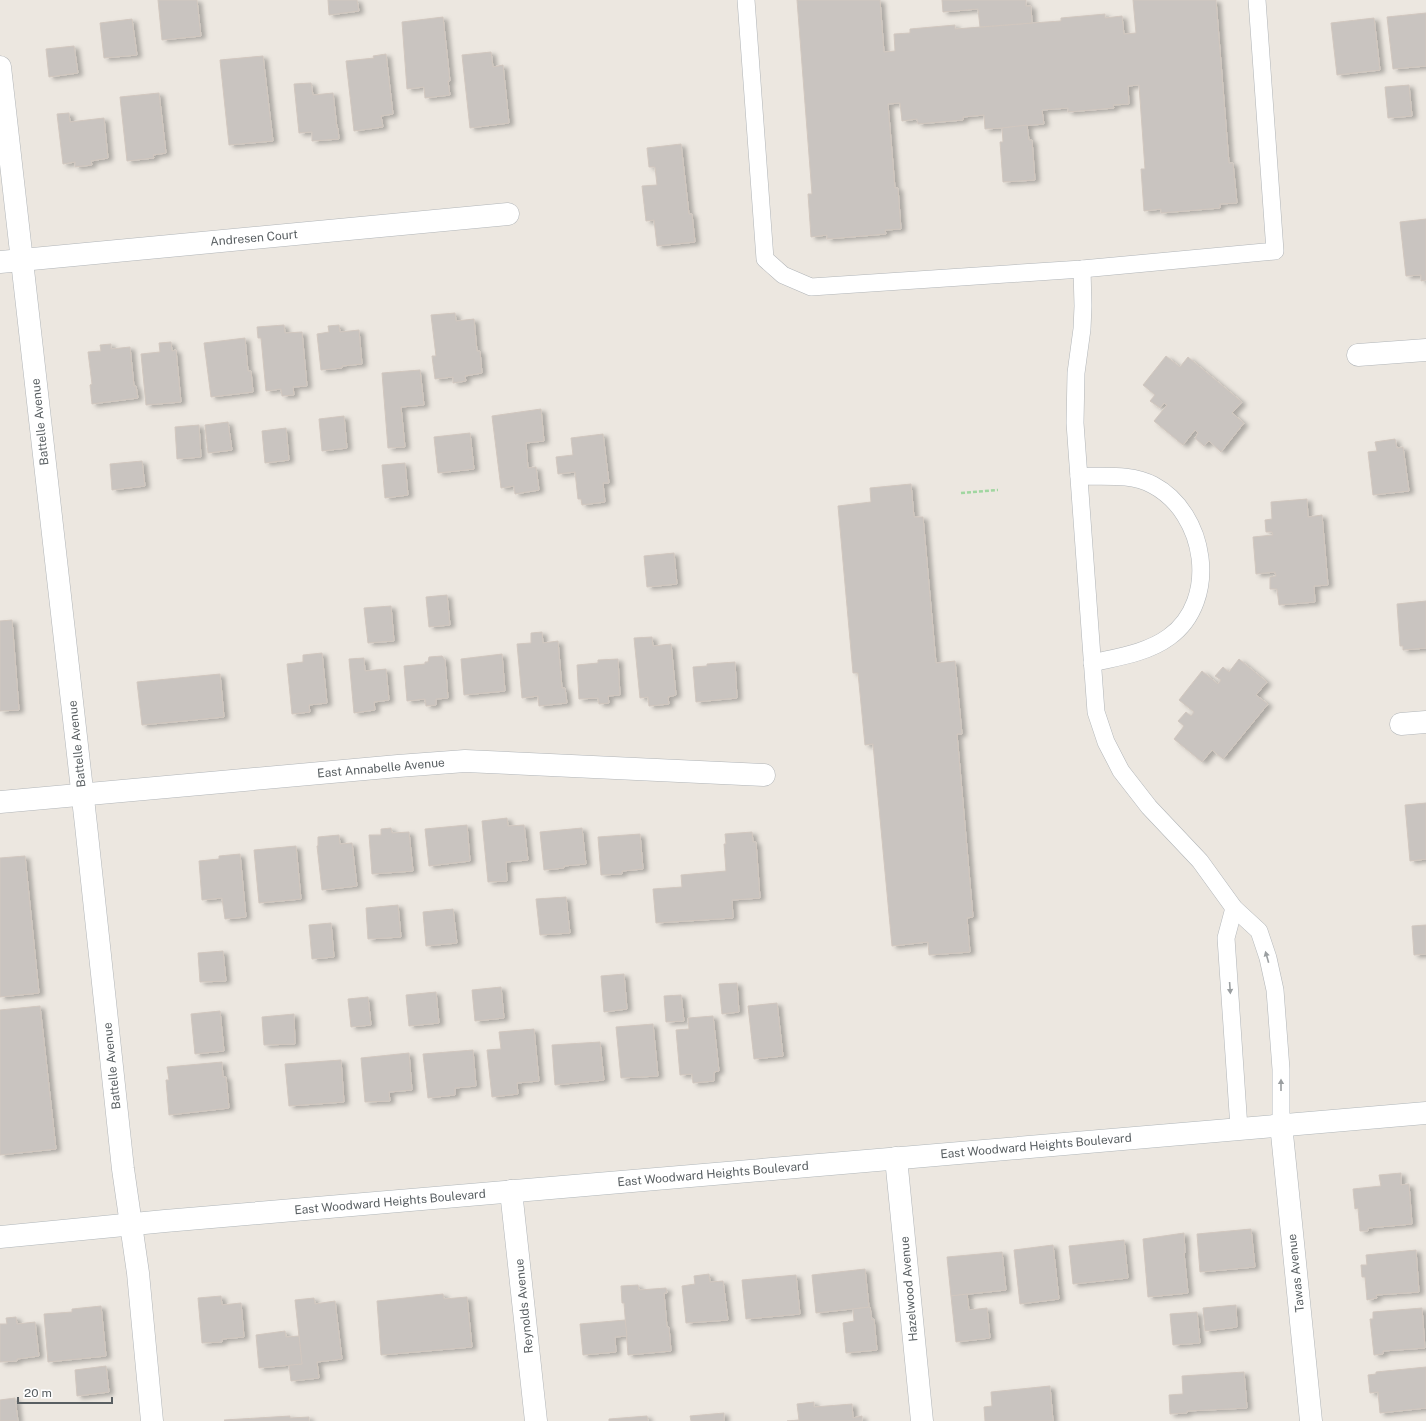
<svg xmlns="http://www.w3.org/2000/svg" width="1426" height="1421" viewBox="0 0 1426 1421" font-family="'Public Sans',sans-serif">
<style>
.building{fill:#c9c4c0;stroke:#d1c7bf;filter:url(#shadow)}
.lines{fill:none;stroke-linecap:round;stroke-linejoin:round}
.lane-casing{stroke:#b1b5b8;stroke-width:18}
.street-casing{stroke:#b1b5b8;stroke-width:23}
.secondary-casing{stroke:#b0b6b9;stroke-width:23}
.path{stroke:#a0d6a0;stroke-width:2.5;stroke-dasharray:4 2;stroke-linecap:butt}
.lane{stroke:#fff;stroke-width:17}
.street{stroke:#fff;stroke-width:22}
.secondary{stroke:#fff;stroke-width:22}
.oneway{fill:#9b9fa1}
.labels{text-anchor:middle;stroke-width:4;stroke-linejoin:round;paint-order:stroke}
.street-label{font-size:12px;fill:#595f62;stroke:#fff}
</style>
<defs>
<filter id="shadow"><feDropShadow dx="4.5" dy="2.5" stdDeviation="2" flood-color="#0004"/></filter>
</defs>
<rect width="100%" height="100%" fill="#ece7e0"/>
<!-- building -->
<g class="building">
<polygon points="158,0 197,0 201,36 162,40"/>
<polygon points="328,0 357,0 359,11 329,15"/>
<polygon points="797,0 880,0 884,52 895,51 894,34 910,33 910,29 955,25 955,29 1032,23 1061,21 1061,18 1105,14 1105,18 1122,16 1124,34 1136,33 1133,0 1216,0 1229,163 1233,163 1237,203 1220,204 1220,208 1161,213 1161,209 1144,211 1141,169 1145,169 1139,85 1128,86 1129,104 1113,105 1114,108 1068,112 1068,108 1042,110 1044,124 1002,128 985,129 984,115 963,117 963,120 918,124 917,119 902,121 900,103 888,104 895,188 898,188 901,229 885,230 886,234 827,239 827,235 811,237 808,194 812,194"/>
<polygon points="942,0 1026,0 1026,6 1031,6 1032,23 980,27 978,9 943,12"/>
<polygon points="1426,13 1426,66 1393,69 1387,17"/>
<polygon points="443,17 450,81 448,81 450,95 425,98 424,87 407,89 402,22"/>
<polygon points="1374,18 1380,70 1337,75 1331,23"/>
<polygon points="132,19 137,55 104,58 100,23"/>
<polygon points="74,46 78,73 49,77 46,49"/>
<polygon points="491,52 493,67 503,65 509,123 470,128 462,55"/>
<polygon points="386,54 393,114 381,116 383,127 354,131 346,61 374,58 373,56"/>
<polygon points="263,56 273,141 229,145 220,60"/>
<polygon points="311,83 313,95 333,93 337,128 338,128 339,139 312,141 312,132 299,133 294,84"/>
<polygon points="1409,85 1412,116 1388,118 1385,87"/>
<polygon points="159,93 166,153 153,155 154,158 127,161 120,97"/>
<polygon points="69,113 70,122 104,118 108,158 91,161 92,165 75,167 75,162 63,164 57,114"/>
<polygon points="1027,125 1029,140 1032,140 1035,180 1003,182 1000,142 1003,142 1002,128"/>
<polygon points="681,144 689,214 692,214 695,242 657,246 654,220 646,221 642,186 657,185 655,167 649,167 647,148"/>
<polygon points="1426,219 1426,280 1421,281 1421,275 1406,276 1400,222"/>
<polygon points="455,313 456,321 474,319 477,351 480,351 482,373 465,376 466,381 453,383 453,377 435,379 432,356 436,356 431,315"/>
<polygon points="284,325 285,333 302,332 307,386 293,387 294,395 282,396 281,389 266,391 261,338 258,338 257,327"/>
<polygon points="339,325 340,332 359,330 362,364 342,366 342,368 321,370 317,334 329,332 328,326"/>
<polygon points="245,338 248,371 251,371 253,392 211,397 204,343"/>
<polygon points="171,342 172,351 176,350 181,402 146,405 141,354 160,352 159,343"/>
<polygon points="111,344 111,349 130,347 134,386 136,386 138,398 92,404 90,385 92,384 88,352 101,351 100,345"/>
<polygon points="1166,356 1180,367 1188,357 1242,402 1232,413 1244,423 1221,452 1209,441 1204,446 1195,438 1198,433 1195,430 1183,445 1154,421 1167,405 1164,403 1160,408 1150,401 1155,395 1143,385"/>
<polygon points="420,370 424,405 401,407 405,447 388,448 382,373"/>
<polygon points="541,409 544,441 526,443 528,468 536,467 539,490 515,494 514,486 501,488 492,416"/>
<polygon points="344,416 347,448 322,451 319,419"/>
<polygon points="228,422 232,450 208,453 205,425"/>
<polygon points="199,425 201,457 177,459 175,427"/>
<polygon points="286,428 289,460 265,463 262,431"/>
<polygon points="470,433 474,469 438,473 434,437"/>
<polygon points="603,434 609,483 603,483 605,502 582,505 581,499 578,499 575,472 558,474 556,457 573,455 571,438"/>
<polygon points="1395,439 1397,448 1403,447 1409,491 1373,495 1368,452 1377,451 1375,442"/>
<polygon points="142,461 145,486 112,490 110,464"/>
<polygon points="405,463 408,495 385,498 382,465"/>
<polygon points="911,484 914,517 923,517 936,663 955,661 962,734 957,734 973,917 967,918 970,952 929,955 928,942 892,946 873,744 865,745 858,673 853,673 838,506 871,502 870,488"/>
<polygon points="1307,499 1308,517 1322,515 1328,585 1314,586 1315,602 1279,605 1277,589 1270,589 1270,577 1276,576 1275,572 1256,574 1253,537 1273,535 1272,532 1266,532 1265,520 1272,519 1271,502"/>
<polygon points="674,553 677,584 647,587 644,556"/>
<polygon points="447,595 450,625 429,627 426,597"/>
<polygon points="1426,601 1426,648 1403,650 1403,646 1400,646 1397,604"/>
<polygon points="391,606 394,641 368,643 364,608"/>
<polygon points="12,620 19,710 0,711 0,621"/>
<polygon points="542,632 543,643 558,641 562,688 565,688 567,703 539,706 538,696 522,698 517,644 531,643 531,633"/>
<polygon points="652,637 653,646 671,644 676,695 668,697 669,704 649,706 648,697 640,698 634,638"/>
<polygon points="322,653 327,703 309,705 310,712 292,714 287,664 303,662 303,655"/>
<polygon points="502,654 505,691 464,695 461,659"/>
<polygon points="442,656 445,660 448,698 436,699 436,705 426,706 425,699 407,701 404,666 425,664 425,662 428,662 429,657"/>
<polygon points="364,658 365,671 386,669 389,700 374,702 375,710 354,713 349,659"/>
<polygon points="618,659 620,695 608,696 609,703 599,704 598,698 579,699 577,665 598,663 598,660"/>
<polygon points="1239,659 1267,682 1256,695 1268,704 1223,759 1212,750 1202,762 1174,739 1184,726 1178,721 1186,712 1191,716 1194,712 1179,700 1202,671 1218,684 1221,680 1215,676 1223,667 1229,672"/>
<polygon points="735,662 737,698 696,702 693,667 707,666 707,664"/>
<polygon points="220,674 224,717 142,725 137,682"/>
<polygon points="1426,803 1426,859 1410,861 1405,805"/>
<polygon points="507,818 508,826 524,825 528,860 506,862 507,881 488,882 482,821"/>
<polygon points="467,825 470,861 429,866 425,829"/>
<polygon points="391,828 392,833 409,832 413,871 372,874 369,835 381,835 381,829"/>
<polygon points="582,828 586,864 564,866 564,868 544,870 540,832"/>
<polygon points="752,832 753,842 756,842 760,898 732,900 733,918 656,923 653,889 682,887 681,875 726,871 724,844 726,844 725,834"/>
<polygon points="640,834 643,869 622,871 622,874 601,875 598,837"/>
<polygon points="339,835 340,844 352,843 357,886 322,890 317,846 318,846 318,837"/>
<polygon points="296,846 301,899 259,903 254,850"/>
<polygon points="240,854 246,917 225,919 222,898 202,900 199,861 219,859 219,856"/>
<polygon points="25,856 39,993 0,997 0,858"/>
<polygon points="566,897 570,933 540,935 536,899"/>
<polygon points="398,905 401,937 368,939 366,908"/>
<polygon points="453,909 457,943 426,946 423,912"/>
<polygon points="331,923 334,957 312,959 309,925"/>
<polygon points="1426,925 1426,954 1414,955 1412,926"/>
<polygon points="223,951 226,981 200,982 198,953"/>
<polygon points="624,974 627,1009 604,1012 601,976"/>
<polygon points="737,983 739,1012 722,1014 719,984"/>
<polygon points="501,987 504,1018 475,1021 472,990"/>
<polygon points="436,992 439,1023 409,1026 406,995"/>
<polygon points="681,995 684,1021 666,1022 664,996"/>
<polygon points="368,997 371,1025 351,1027 348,999"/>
<polygon points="777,1003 783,1056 754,1059 748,1006"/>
<polygon points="40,1006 56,1149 0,1155 0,1010"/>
<polygon points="220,1011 224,1051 195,1054 191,1014"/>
<polygon points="294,1014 295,1044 264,1045 262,1017"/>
<polygon points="713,1016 719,1071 714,1072 714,1081 693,1083 692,1074 680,1075 676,1030 689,1029 688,1018"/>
<polygon points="653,1024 658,1076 621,1078 616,1027"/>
<polygon points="534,1029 539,1081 517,1083 518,1094 492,1097 487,1050 501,1049 499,1032"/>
<polygon points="600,1042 604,1080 555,1085 552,1045"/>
<polygon points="473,1050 476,1086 455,1088 455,1095 428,1098 423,1054"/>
<polygon points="409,1053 412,1090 389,1092 390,1101 365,1102 361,1058"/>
<polygon points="341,1060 344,1102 289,1106 285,1064"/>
<polygon points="222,1062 223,1077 226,1077 229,1108 169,1115 166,1080 169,1080 167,1067"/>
<polygon points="1401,1173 1401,1185 1409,1184 1412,1224 1368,1228 1368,1231 1360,1231 1358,1208 1355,1209 1353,1189 1381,1186 1379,1175"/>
<polygon points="1251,1229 1255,1267 1200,1272 1197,1234"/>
<polygon points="1184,1233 1185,1253 1184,1253 1188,1293 1148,1297 1143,1239"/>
<polygon points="1124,1240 1128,1278 1073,1284 1069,1246"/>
<polygon points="1053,1245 1059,1299 1020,1304 1014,1250"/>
<polygon points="1416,1250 1419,1292 1376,1295 1377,1298 1367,1300 1365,1277 1362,1277 1361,1265 1367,1265 1366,1255"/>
<polygon points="1002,1252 1006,1290 951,1296 947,1257"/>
<polygon points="865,1269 869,1307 816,1313 812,1275"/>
<polygon points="709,1274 710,1282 723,1281 728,1320 686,1323 682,1286 695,1284 694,1276"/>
<polygon points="796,1275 800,1314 746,1319 742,1280"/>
<polygon points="638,1285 639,1290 666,1288 667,1293 664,1293 667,1327 669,1327 671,1351 628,1355 624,1303 622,1303 621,1286"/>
<polygon points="443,1294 444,1299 467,1297 472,1347 381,1355 377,1301"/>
<polygon points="967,1294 969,1310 987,1308 990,1338 956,1342 951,1296"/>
<polygon points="221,1296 222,1305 241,1303 244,1337 222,1339 222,1342 202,1343 198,1298"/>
<polygon points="314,1298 315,1304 335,1301 342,1359 317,1362 319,1378 291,1381 289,1365 302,1364 295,1300"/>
<polygon points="1236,1305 1237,1327 1205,1331 1203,1308"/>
<polygon points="101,1306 106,1356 48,1362 44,1314 72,1312 72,1309"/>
<polygon points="870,1307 872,1320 874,1319 877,1350 846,1353 843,1323 854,1321 853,1309"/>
<polygon points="1422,1308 1425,1348 1383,1351 1383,1354 1374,1355 1370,1319 1373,1319 1373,1312"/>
<polygon points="1197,1312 1200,1343 1173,1345 1170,1314"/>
<polygon points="16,1317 17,1324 35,1322 39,1356 17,1359 17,1361 0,1362 0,1324 7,1324 6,1318"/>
<polygon points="625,1320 627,1336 615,1337 616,1352 583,1355 580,1324"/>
<polygon points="285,1331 286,1337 299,1336 302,1364 259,1368 256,1335"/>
<polygon points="106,1366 109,1392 77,1396 75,1370"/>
<polygon points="1426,1367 1426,1408 1380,1413 1378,1392 1370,1393 1368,1375 1376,1374 1376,1372"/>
<polygon points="1244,1372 1247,1408 1187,1411 1187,1413 1170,1414 1169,1395 1183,1394 1182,1376"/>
<polygon points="1050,1386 1053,1421 985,1421 984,1407 992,1406 991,1392"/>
<polygon points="15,1398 18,1421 0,1421 0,1400"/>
<polygon points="814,1402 814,1407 852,1404 853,1418 862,1416 862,1421 787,1421 799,1420 797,1404"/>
<polygon points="724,1413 724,1421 691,1421 690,1416"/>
<polygon points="290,1416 290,1418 309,1417 309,1421 225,1421 224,1420"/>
<polygon points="647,1416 648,1421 609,1421 609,1419"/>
</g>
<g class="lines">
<defs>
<g id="lane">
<polyline points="746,0 765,259 783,275 811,287 1082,269 1275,251 1257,0"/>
<polyline points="1082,269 1083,306 1082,329 1076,373 1075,423 1096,712 1106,742 1121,771 1149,807 1200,861 1234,908 1259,931 1268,958 1275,990 1281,1069 1281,1124"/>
<path d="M 1079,476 C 1103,477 1131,473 1153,485 C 1206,513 1220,600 1169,637 C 1147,653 1118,657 1092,663"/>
<polyline points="1234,908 1226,938 1239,1128"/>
</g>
<g id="street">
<polyline points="0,67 86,825 123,1169 138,1273 152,1421"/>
<polyline points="0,262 508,214"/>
<polyline points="1358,355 1426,350"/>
<polyline points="1401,724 1426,722"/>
<polyline points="0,802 398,766 465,761 764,775"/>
<polyline points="1281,1124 1311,1421"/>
<polyline points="896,1158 922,1421"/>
<polyline points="511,1191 536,1421"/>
</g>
<polyline id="secondary" points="0,1237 165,1221 1426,1113"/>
</defs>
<!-- lane casing -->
<use href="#lane" class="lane-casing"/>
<!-- street casing -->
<use href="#street" class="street-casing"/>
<!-- secondary casing -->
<use href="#secondary" class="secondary-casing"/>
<!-- path -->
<polyline class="path" points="961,493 998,490"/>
<!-- lane -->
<use href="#lane" class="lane"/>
<!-- street -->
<use href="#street" class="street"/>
<!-- secondary -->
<use href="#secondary" class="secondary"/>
</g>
<!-- one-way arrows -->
<defs><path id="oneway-solid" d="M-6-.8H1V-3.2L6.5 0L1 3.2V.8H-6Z"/></defs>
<g class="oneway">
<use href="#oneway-solid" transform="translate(1267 957) rotate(-106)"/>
<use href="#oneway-solid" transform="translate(1230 988) rotate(86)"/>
<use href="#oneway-solid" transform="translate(1281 1085) rotate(-90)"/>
</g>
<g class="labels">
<!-- street labels -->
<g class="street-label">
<text transform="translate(254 238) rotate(-5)" y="4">Andresen Court</text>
<text transform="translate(40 422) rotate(-96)" y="4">Battelle Avenue</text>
<text transform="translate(77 744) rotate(-96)" y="4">Battelle Avenue</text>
<text transform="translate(381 768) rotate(-5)" y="4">East Annabelle Avenue</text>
<text transform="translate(112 1066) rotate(-96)" y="4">Battelle Avenue</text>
<text transform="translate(1036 1146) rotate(-5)" y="4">East Woodward Heights Boulevard</text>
<text transform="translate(713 1174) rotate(-5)" y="4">East Woodward Heights Boulevard</text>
<text transform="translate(390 1202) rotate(-5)" y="4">East Woodward Heights Boulevard</text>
<text transform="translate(1296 1273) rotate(-96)" y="4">Tawas Avenue</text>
<text transform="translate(909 1289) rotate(-95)" y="4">Hazelwood Avenue</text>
<text transform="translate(524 1306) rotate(-96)" y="4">Reynolds Avenue</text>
</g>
</g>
<!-- scale -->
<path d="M18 1397v6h94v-6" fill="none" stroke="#595f62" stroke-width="2"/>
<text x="24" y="1397" font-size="12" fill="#595f62" stroke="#ffffff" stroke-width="3" paint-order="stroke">20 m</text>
</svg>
